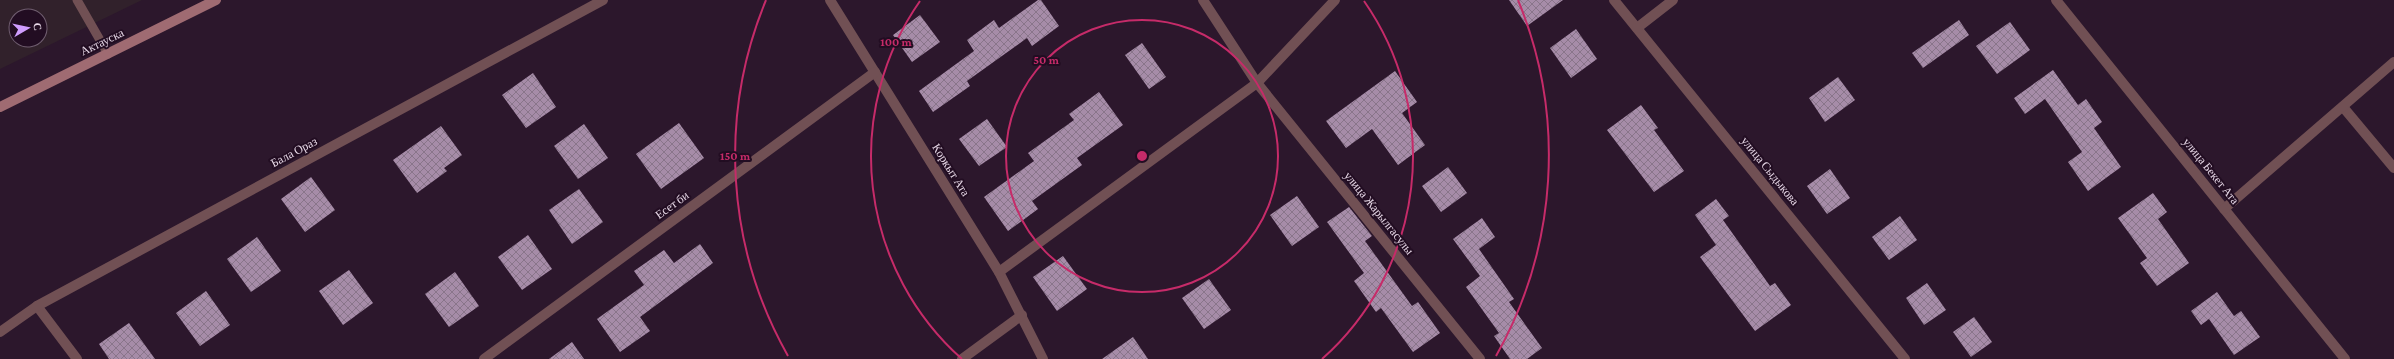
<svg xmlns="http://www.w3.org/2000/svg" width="2394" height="359" viewBox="0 0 2394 359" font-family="'Crimson Pro',serif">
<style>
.industrial{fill:#31212b;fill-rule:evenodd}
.building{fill:url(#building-cross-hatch)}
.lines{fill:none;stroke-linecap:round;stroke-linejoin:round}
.service{stroke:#715054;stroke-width:9}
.minor{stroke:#715054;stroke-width:10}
.secondary{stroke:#9f6b72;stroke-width:10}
.ring{fill:none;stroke:#c62b69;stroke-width:2}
.labels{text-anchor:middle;stroke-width:4;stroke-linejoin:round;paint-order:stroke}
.street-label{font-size:12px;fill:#e6d7e6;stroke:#220d22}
.centre{fill:#c62b69;stroke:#220d22;stroke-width:2}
.ring-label{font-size:12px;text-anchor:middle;font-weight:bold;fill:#c62b69;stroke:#220d22;stroke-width:4;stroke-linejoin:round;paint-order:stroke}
</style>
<defs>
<pattern id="building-cross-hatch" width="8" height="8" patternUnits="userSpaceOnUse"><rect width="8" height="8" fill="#a68ca8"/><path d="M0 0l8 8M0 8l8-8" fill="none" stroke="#89758a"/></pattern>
</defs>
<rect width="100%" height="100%" fill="#2c172c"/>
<!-- industrial -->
<path class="industrial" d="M 0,0 L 142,0 L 0,69 ZM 16,16 L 40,16 L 40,40 L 16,40 Z"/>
<!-- building -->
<g class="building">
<polygon points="1038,0 1041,0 1059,26 1032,46 1027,38 967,81 970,86 933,112 919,91 974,51 967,40 994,20 999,28"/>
<polygon points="1509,0 1563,0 1527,26"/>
<polygon points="920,15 940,42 912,62 893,35"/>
<polygon points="1959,20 1969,35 1923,68 1912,53"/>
<polygon points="2010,22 2030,50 1997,74 1976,46"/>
<polygon points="1576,29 1597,59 1571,78 1550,48"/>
<polygon points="1142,43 1166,77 1149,89 1125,55"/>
<polygon points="2053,70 2078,105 2086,99 2102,122 2094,128 2121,167 2088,191 2068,162 2082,152 2045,99 2025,114 2014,98"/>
<polygon points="1395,71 1417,102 1402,113 1425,145 1398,165 1372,129 1346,148 1326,121"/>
<polygon points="533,73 556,107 526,128 502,95"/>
<polygon points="1838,77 1855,100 1825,122 1809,98"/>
<polygon points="1099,92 1123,125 1077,158 1082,165 1032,201 1038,209 1008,231 984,197 1034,161 1028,153 1074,120 1069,114"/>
<polygon points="1641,105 1658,128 1654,130 1684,171 1654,192 1607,130"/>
<polygon points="987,119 1007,147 979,166 959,139"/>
<polygon points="679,123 704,158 661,189 636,154"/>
<polygon points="584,124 608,158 578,179 554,146"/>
<polygon points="441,126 462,155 444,168 447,171 417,193 393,160"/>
<polygon points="1448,167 1467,193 1441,212 1422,186"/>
<polygon points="1830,169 1850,198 1827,214 1807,186"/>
<polygon points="311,177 335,210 305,232 281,199"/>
<polygon points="579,189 603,222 572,244 549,210"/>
<polygon points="2153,193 2167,212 2158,219 2189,263 2157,286 2140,263 2147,258 2118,218"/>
<polygon points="1297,196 1319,227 1292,246 1270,215"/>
<polygon points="1716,199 1729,216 1723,220 1770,286 1775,283 1791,305 1755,331 1700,257 1716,245 1695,215"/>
<polygon points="1349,207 1372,236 1365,241 1412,306 1418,302 1440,333 1413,352 1381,308 1376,312 1354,281 1364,273 1327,222"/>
<polygon points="1900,216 1917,240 1889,260 1872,237"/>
<polygon points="1482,218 1495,237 1479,249 1514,299 1509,302 1542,348 1527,359 1510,359 1494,336 1499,333 1466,287 1480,276 1453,239"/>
<polygon points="528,235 552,269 522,290 498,257"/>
<polygon points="257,237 281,271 251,292 227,259"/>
<polygon points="700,244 713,263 640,317 650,331 620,352 597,319 644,285 634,271 664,250 674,263"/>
<polygon points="1063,256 1087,289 1057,311 1033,277"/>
<polygon points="349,270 373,303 343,325 319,291"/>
<polygon points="455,272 479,306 449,327 425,294"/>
<polygon points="1209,279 1231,310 1204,329 1182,298"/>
<polygon points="1927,283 1946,310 1924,325 1906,298"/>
<polygon points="206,291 230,325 200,346 176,313"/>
<polygon points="2217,292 2234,316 2241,311 2260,337 2234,355 2209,319 2201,325 2191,311"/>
<polygon points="1974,317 1992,342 1971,357 1953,332"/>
<polygon points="129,323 155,359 109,359 99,344"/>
<polygon points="1133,337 1148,359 1102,359"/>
<polygon points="572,342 584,359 549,359"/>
</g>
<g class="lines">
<!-- service -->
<polyline class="service" points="77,0 108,54"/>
<!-- minor -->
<g class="minor">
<polyline points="830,0 999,272 1043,359"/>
<polyline points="1203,0 1257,83 1480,359"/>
<polyline points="1614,0 1905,359"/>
<polyline points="2056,0 2345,359"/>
<polyline points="1637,28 1673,0"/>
<polyline points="2343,107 2394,168"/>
<polyline points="2224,209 2394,62"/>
<polyline points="999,272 1257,83 1335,0"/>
<polyline points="37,306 77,359"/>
<polyline points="0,332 37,306 603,0"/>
<polyline points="484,359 875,72"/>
<polyline points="962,359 1022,315"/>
</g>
<!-- secondary -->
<polyline class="secondary" points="0,107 216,0"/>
</g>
<!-- distance rings -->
<g class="ring">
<circle cx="1142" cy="156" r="136"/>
<path d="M962 359A271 271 0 0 1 920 1M1364 1A271 271 0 0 1 1322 359"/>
<path d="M788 356A407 407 0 0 1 766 0M1518 0A407 407 0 0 1 1496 356"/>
</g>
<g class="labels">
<!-- street labels -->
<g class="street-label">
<text transform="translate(102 42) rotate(-26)" y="4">Актауска</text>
<text transform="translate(294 152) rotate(-28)" y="4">Бала Ораз</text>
<text transform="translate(951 170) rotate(58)" y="4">Коркыт Ата</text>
<text transform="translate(1770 171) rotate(51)" y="4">улица Сыдыкова</text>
<text transform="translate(2211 171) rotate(51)" y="4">улица Бекет Ата</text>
<text transform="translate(672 205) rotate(-36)" y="4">Есет би</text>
<text transform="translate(1379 213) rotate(51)" y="4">улица Жарылгасулы</text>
</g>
</g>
<circle cx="1142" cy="156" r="6" class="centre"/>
<g class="ring-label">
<text x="896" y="46">100 m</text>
<text x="1046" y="64">50 m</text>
<text x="735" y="160">150 m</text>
</g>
<!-- north arrow -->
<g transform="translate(28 28) rotate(81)"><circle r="19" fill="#220d22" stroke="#705e70"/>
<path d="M0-3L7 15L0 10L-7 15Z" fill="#d09dfe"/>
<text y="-6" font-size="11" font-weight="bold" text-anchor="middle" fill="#e6d7e6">С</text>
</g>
</svg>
